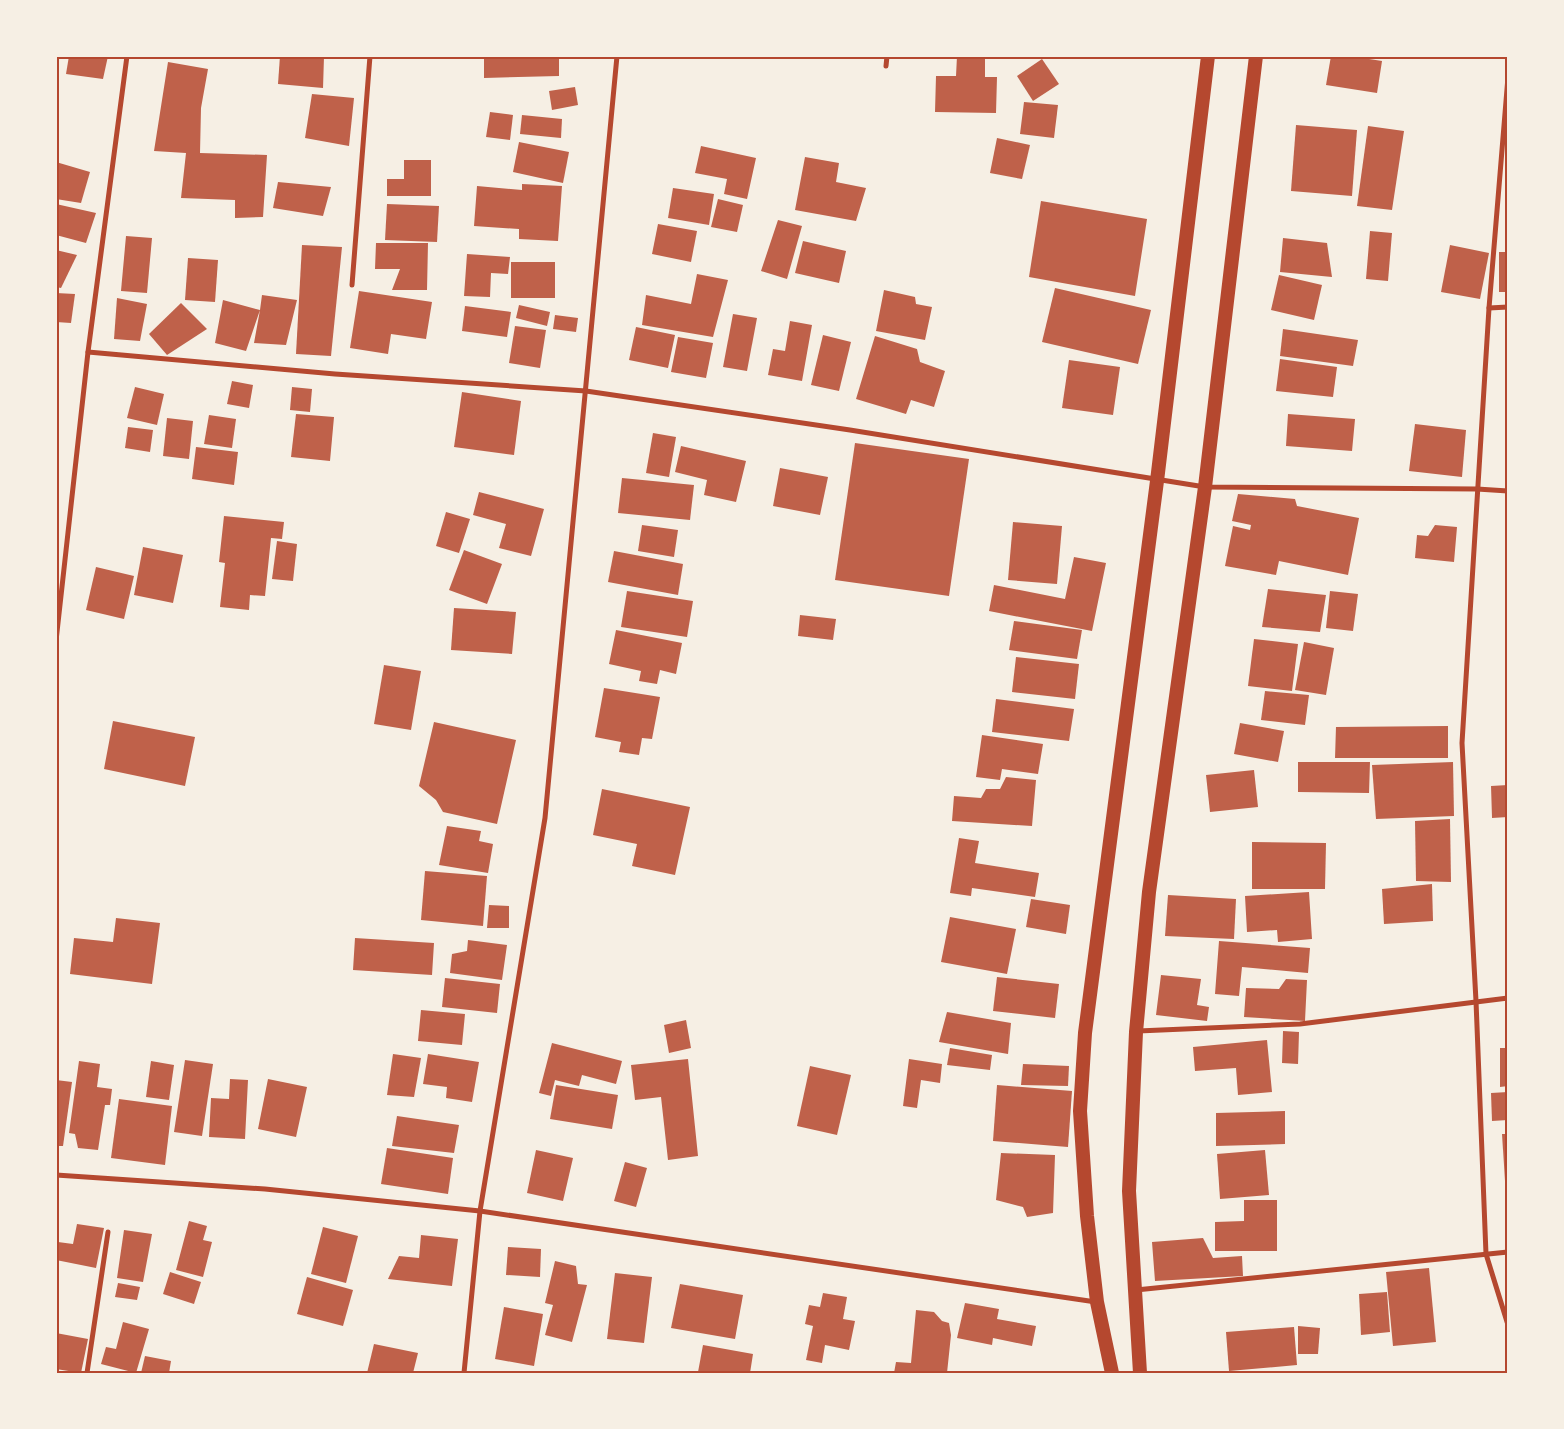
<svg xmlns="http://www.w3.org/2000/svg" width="1564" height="1429" viewBox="0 0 1564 1429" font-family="Spectral,serif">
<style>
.building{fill:#bf614a}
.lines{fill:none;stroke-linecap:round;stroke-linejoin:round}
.minor{stroke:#b5482f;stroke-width:5}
.trunk{stroke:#b5482f;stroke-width:14}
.neatline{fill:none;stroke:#b5482f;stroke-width:2}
</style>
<rect width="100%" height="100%" fill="#f6efe4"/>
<!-- building -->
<g class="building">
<polygon points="69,56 108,56 103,79 66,74"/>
<polygon points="280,56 324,56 323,88 278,84"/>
<polygon points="484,56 559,56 559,76 484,78"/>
<polygon points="957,56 985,56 985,77 997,77 996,113 935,112 936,76 956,76"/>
<polygon points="1331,56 1350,56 1382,61 1377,93 1326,85"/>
<polygon points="1042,59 1059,84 1033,101 1017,76"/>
<polygon points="168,62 208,69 201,108 200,153 267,155 263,217 235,218 235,200 181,198 186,153 154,151"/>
<polygon points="575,87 578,105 552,110 549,91"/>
<polygon points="312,94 354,98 349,146 305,138"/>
<polygon points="1024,102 1058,105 1054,138 1020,134"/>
<polygon points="490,112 513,115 510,140 486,137"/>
<polygon points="522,115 562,119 561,138 520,134"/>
<polygon points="1296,125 1357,130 1352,196 1291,191"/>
<polygon points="1368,126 1404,131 1392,210 1357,206"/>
<polygon points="997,138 1030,145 1022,179 990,173"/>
<polygon points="519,142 569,152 563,183 513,172"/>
<polygon points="701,146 756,158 747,199 724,194 727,179 695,173"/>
<polygon points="805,157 839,163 836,182 866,188 856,221 795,210"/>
<polygon points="404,160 431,160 431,196 387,196 387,179 404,179"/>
<polygon points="56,162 90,172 81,203 56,199"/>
<polygon points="278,182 331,187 323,216 273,208"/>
<polygon points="522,184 562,186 558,241 519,239 519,229 474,226 477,186 522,190"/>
<polygon points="673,188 714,194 709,225 668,218"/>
<polygon points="718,199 743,205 737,232 711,227"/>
<polygon points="1041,201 1147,219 1135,296 1029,277"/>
<polygon points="56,204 96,213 86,243 56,235"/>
<polygon points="387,204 439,206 437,242 385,240"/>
<polygon points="778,220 802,226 787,279 761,271"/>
<polygon points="658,224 697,231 691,262 652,254"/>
<polygon points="1370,231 1392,233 1388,281 1366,279"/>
<polygon points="126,236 152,238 147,293 121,291"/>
<polygon points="1283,238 1327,243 1332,277 1280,272"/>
<polygon points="803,241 846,251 839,283 795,273"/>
<polygon points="376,243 428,243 427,290 392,290 400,269 375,269"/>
<polygon points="302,245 342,247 331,356 296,354"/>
<polygon points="1450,245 1489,253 1480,299 1441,292"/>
<polygon points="56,250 77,255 61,288 56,287"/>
<rect x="1499" y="252" width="9" height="40"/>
<polygon points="467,254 510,257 508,274 491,273 490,297 464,296"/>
<polygon points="188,258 218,260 215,302 185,300"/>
<rect x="511" y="262" width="44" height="36"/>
<polygon points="697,274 728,280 713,337 642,325 646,295 691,304"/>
<polygon points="1279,275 1322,285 1314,320 1271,310"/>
<polygon points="1055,288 1151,310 1138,364 1042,342"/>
<polygon points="884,290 915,297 916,304 932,307 925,340 876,331"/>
<polygon points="359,291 432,302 426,339 391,334 388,354 350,348"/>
<polygon points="56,293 75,294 71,323 56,322"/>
<polygon points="262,295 297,300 286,345 254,343 260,310 246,351 215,343 223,300 260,310"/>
<polygon points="117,298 147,304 140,341 114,339"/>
<polygon points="181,303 207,329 167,355 149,334"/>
<polygon points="519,305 550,312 547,326 516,318"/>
<polygon points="465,306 511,312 507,337 462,331"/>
<polygon points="733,314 757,318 747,371 723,367"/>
<polygon points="555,315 578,318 576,332 553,329"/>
<polygon points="790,321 812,325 802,381 768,375 773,349 785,351"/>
<polygon points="515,326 546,330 540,368 509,363"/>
<polygon points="636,327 675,335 668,368 629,360"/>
<polygon points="1283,329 1358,340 1353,366 1280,356"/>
<polygon points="823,335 851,342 839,391 811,385"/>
<polygon points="875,336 917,349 920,362 945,371 934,407 911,400 906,414 856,399"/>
<polygon points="678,337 713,343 706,378 671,372"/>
<polygon points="1280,359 1337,367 1333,397 1276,391"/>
<polygon points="1069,360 1120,367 1113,415 1062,408"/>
<polygon points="232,381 253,385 249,408 227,404"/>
<polygon points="135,387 164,394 157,425 127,418"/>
<polygon points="292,387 312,389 310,412 290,410"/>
<polygon points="462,392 521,401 514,455 454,447"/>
<polygon points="296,414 334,417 330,461 291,457"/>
<polygon points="1288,414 1355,419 1352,451 1286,446"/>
<polygon points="209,415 236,419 232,448 204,444"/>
<polygon points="167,418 193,421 189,459 163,456"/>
<polygon points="1415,424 1466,430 1462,477 1409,471"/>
<polygon points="128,427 153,430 150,452 125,448"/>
<polygon points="653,433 676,437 669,477 646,473"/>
<polygon points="855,443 969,459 949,596 835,580"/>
<polygon points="681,446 746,461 736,502 704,495 707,480 675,472"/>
<polygon points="196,447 238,452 234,485 192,479"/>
<polygon points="780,468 828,477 820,515 773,506"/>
<polygon points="622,478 694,485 690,520 618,513"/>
<polygon points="479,492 544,509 531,556 499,548 506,524 473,515"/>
<polygon points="1238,494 1295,499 1297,506 1359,518 1348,575 1279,561 1276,575 1225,566 1233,526 1250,530 1251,525 1232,521"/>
<polygon points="446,512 470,519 459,553 436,546"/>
<polygon points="224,516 284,522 282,539 271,538 265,596 250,595 249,610 220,607 225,563 219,562"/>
<polygon points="1013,522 1062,526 1057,584 1008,580"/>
<polygon points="642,525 678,530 674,557 638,551"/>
<polygon points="1435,525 1457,527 1454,562 1415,558 1417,535 1428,536"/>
<polygon points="277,541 297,544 293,581 272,579"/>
<polygon points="143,547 183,555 173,603 134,595"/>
<polygon points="464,550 502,564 487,604 449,590"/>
<polygon points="614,551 683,564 678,595 608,582"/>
<polygon points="1074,557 1106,563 1092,631 989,611 994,585 1065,599"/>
<polygon points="96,567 134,576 124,619 86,610"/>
<polygon points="1268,589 1326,595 1320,632 1262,627"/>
<polygon points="627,591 693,601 687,637 621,627"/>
<polygon points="1330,591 1358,594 1353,631 1326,628"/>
<polygon points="454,608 516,612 512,654 451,650"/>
<polygon points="800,615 836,619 833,640 798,636"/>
<polygon points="1014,621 1082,630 1077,659 1009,650"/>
<polygon points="616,630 682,643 676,674 660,670 657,684 639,681 641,671 609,664"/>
<polygon points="1254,639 1298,644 1292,691 1248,686"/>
<polygon points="1304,642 1334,648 1326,695 1295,690"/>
<polygon points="1016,657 1079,664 1075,699 1012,692"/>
<polygon points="384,665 421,671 411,730 374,724"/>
<polygon points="604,688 660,697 652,739 642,738 639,755 619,752 621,742 595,737"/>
<polygon points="1265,691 1309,695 1305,725 1261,720"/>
<polygon points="996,699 1074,709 1069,741 992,732"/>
<polygon points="113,721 195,737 185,786 104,769"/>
<polygon points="434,722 516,740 497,824 443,812 436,800 419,786"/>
<polygon points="1240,723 1284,731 1278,762 1234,754"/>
<polygon points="1448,726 1448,758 1335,758 1336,727"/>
<polygon points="982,735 1043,744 1038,774 1002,769 1000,780 976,777"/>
<polygon points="1298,762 1370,762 1369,793 1298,792"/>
<polygon points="1453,762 1454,816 1376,819 1372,765"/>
<polygon points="1254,770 1258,807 1210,812 1206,775"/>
<polygon points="1006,777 1036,780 1032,826 952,821 954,796 981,798 986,789 1000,789"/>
<polygon points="1508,785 1508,817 1492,818 1491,786"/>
<polygon points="602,789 690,807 675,875 632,866 637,844 593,835"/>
<polygon points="1450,819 1451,882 1416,881 1415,821"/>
<polygon points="447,826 481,831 479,841 493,844 488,873 439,865"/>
<polygon points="959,838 979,841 975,863 1039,873 1035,897 972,888 971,896 950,893"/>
<polygon points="1252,842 1326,843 1325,889 1252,889"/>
<polygon points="425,871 487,876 483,926 421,920"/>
<polygon points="1432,884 1433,921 1384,924 1382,889"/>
<polygon points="1309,892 1312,939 1278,942 1277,930 1247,932 1245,896"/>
<polygon points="1168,895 1236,899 1234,939 1165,936"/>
<polygon points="1031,899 1070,905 1066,934 1026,927"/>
<polygon points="489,905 509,906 509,928 487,928"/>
<polygon points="950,917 1016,929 1007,974 941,962"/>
<polygon points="116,918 160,923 152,984 70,974 74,938 113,942"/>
<polygon points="355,938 434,943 432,975 353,970"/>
<polygon points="468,940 507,945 502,980 450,973 452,954 467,951"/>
<polygon points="1219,941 1310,948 1308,973 1242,967 1239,996 1215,994"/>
<polygon points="1161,975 1201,979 1197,1005 1209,1007 1207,1021 1156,1015"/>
<polygon points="997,977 1059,984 1055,1018 993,1011"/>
<polygon points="445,978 500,984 497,1013 442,1007"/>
<polygon points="1286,979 1307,980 1305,1021 1244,1017 1246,988 1279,989"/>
<polygon points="421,1010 465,1014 462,1045 418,1041"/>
<polygon points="947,1012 1011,1023 1008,1054 939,1042"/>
<polygon points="686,1020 691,1048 669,1053 664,1025"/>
<polygon points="1283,1031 1299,1032 1298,1064 1282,1063"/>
<polygon points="1267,1040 1272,1092 1238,1095 1236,1068 1195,1071 1193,1047"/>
<polygon points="552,1043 622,1061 616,1084 582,1075 579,1086 555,1080 551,1096 539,1093"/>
<polygon points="950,1048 992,1055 990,1070 947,1065"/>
<polygon points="1500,1048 1508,1048 1508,1086 1500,1087"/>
<polygon points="393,1054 421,1058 414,1097 387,1095"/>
<polygon points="428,1054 479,1062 472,1102 446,1098 447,1087 423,1084"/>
<polygon points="688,1059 698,1156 668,1160 661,1097 635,1100 631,1065"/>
<polygon points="909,1059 942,1064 940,1083 921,1080 917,1108 903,1106"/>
<polygon points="185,1060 213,1064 202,1136 174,1132"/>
<polygon points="79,1061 100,1064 97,1087 112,1089 110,1105 105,1105 98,1150 78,1148 75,1134 69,1133"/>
<polygon points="151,1061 174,1065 169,1100 146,1097"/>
<polygon points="1023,1064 1069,1066 1068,1086 1021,1085"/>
<polygon points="810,1066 851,1075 837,1135 797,1126"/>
<polygon points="230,1079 248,1080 245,1139 209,1137 211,1098 229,1099"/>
<polygon points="268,1079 307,1087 296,1137 258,1129"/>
<polygon points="56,1080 72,1082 63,1146 56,1146"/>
<polygon points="556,1085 618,1095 612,1129 550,1119"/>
<polygon points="997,1085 1072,1091 1068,1147 993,1141"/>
<polygon points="1508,1092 1508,1120 1492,1121 1491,1093"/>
<polygon points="119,1099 172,1106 165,1165 111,1158"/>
<polygon points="1285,1111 1285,1144 1216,1146 1216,1113"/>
<polygon points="397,1116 459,1125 454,1153 392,1146"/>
<polygon points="1502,1134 1508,1134 1508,1196 1506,1196"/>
<polygon points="387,1148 453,1158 448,1194 381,1184"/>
<polygon points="536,1150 573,1158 563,1201 527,1193"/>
<polygon points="1265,1150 1269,1195 1220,1199 1217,1154"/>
<polygon points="1001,1153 1055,1155 1053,1213 1027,1217 1023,1207 996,1200"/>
<polygon points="625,1162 647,1168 636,1207 614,1201"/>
<polygon points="1244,1200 1277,1200 1277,1251 1215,1251 1215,1222 1244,1221"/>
<polygon points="189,1221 207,1226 203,1240 212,1242 203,1277 176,1270"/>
<polygon points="77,1224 104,1228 96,1268 56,1260 58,1242 73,1244"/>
<polygon points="323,1227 358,1236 346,1283 311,1274"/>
<polygon points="124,1230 152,1234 143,1282 117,1278"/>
<polygon points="421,1235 458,1239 452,1286 388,1279 399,1256 419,1258"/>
<polygon points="1203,1238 1213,1258 1242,1256 1243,1276 1155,1281 1152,1242"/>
<polygon points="508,1247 541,1249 540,1277 506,1275"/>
<polygon points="555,1261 576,1266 578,1284 587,1285 572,1342 545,1335 553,1305 545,1303"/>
<polygon points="1429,1268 1436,1342 1393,1346 1386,1272"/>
<polygon points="170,1272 201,1282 194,1304 163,1294"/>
<polygon points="615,1273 652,1277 644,1343 607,1339"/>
<polygon points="307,1277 353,1290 343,1326 297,1314"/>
<polygon points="118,1283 140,1287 137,1300 115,1297"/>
<polygon points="680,1284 743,1295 735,1339 671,1328"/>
<polygon points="1387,1292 1390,1332 1361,1335 1359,1294"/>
<polygon points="823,1293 847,1297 843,1319 855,1321 849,1350 825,1345 822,1363 806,1360 813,1326 805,1324 809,1305 820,1307"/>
<polygon points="965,1303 999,1309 997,1319 1036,1326 1032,1346 993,1338 992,1345 957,1338"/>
<polygon points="504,1307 543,1314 534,1366 495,1359"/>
<polygon points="916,1310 934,1312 942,1321 949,1323 951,1335 947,1373 894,1373 896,1362 911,1363"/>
<polygon points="123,1322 149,1329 136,1373 101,1364 106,1347 116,1349"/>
<polygon points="1298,1326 1320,1328 1318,1354 1298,1354"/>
<polygon points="1294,1327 1297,1365 1229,1371 1226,1332"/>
<polygon points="56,1333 88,1339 81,1373 56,1369"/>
<polygon points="374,1344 418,1353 413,1373 367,1373"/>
<polygon points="703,1345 753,1354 750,1373 698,1372"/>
<polygon points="145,1356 171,1361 169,1373 141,1373"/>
</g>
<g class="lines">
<!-- minor -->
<g class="minor">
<polyline points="886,66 887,56"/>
<polyline points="1508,77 1489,308 1462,743 1476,1001 1486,1254 1508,1325"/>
<polyline points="352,285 370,56"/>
<polyline points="1489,308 1508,307"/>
<polyline points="88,352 335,374 586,391 850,430 1205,487 1477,489 1508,491"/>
<polyline points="56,641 88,352 127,56"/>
<polyline points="1138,1031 1300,1024 1508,998"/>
<polyline points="56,1175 265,1189 480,1211 1096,1302"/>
<polyline points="1136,1290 1508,1252"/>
<polyline points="87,1373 108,1232"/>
<polyline points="464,1373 480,1211 545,818 617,56"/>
</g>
<!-- trunk -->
<g class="trunk">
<polyline points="1112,1373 1097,1302 1087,1216 1080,1111 1085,1033 1157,481 1208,56"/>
<polyline points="1140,1373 1129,1191 1136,1032 1149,892 1205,487 1256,56"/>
</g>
</g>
<!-- border -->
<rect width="1564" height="1429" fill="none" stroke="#f6efe4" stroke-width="115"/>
<rect x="58" y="58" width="1448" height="1314" class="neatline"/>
</svg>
